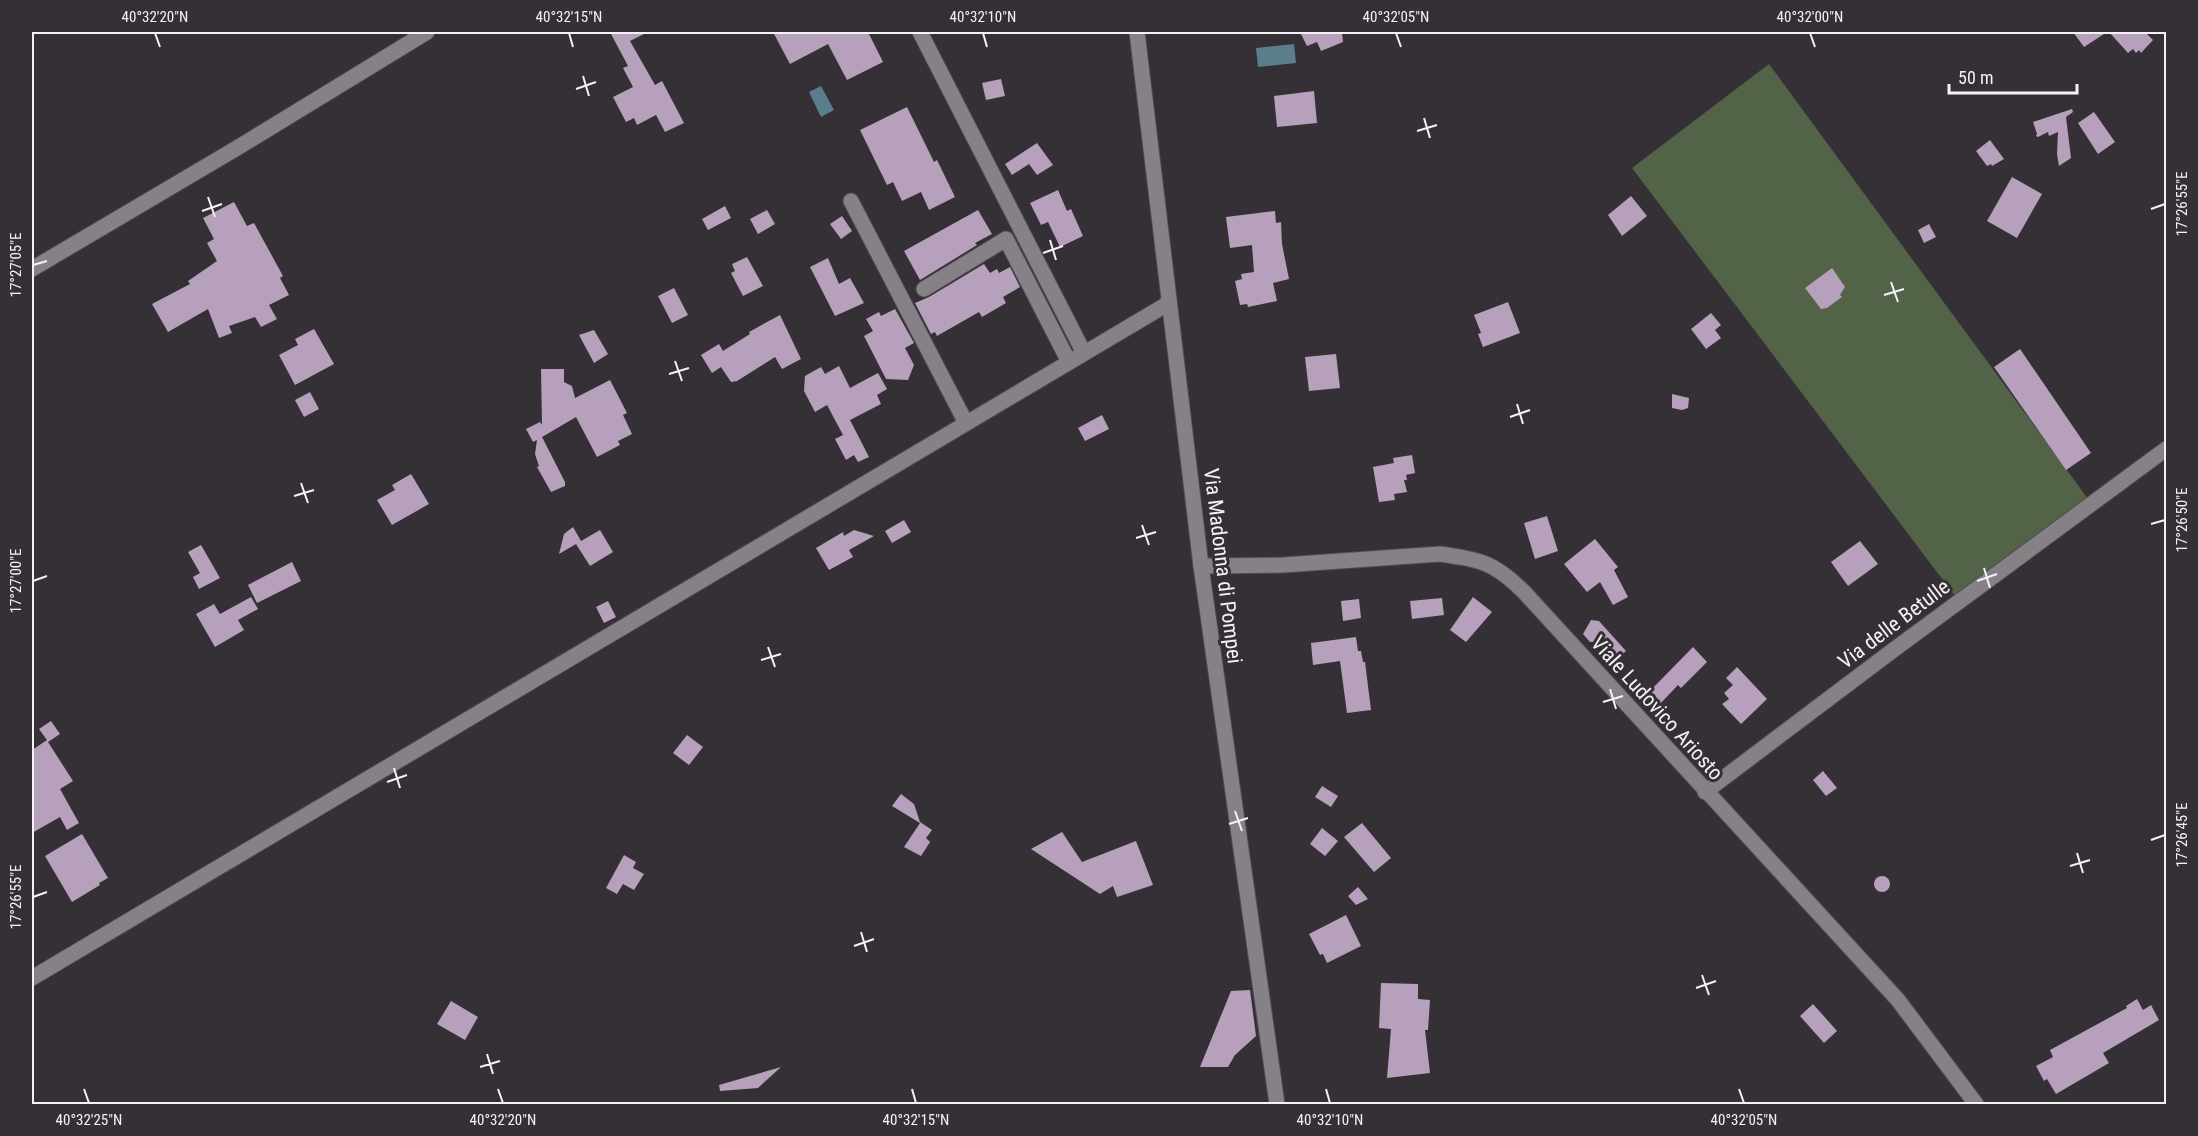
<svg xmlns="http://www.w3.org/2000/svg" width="2198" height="1136" viewBox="0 0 2198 1136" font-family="'Roboto Condensed',sans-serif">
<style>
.forest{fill:#526348}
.water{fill:#5a7e8c}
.building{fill:#b7a0bb}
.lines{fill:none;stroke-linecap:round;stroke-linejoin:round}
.minor-casing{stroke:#514c52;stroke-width:17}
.tertiary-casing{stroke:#514c52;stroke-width:17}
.minor{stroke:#868087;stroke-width:15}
.tertiary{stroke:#868087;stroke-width:15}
.ticks{fill:none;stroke:#f5f2f6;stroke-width:2}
.labels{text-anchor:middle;stroke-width:6;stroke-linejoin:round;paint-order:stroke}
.street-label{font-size:21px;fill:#f5f2f6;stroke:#353036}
.neatline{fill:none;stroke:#f5f2f6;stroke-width:2}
.ticks-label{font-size:15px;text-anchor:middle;fill:#f5f2f6}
</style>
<rect width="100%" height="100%" fill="#353036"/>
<!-- forest -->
<polygon class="forest" points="1769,64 2091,503 1958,600 1632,168"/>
<!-- water -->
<g class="water">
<polygon points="1294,44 1296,63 1258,67 1256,48"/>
<polygon points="821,86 834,110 821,117 809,92"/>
</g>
<!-- building -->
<g class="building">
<polygon points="610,32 648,32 630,41 655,85 662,81 684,123 665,132 656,115 637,125 634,118 626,122 613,97 633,87 623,68 628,66"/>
<polygon points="773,32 868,32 883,62 847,80 828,44 790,64"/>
<polygon points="1300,32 1342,32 1343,42 1321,51 1317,42 1307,46"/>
<polygon points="2073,32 2107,32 2084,47"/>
<polygon points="2109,32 2145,32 2153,40 2141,53 2139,50 2136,53 2133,49 2128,53"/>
<polygon points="1001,79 1005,96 986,100 982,83"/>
<polygon points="1314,91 1317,123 1277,127 1274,96"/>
<polygon points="907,107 934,162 937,160 955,197 929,210 921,192 902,201 893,182 887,185 860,130"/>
<polygon points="2072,109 2073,112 2066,117 2071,158 2059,166 2057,154 2058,132 2049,136 2048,132 2038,137 2036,136 2037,134 2033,122"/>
<polygon points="2094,112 2115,142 2098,154 2078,123"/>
<polygon points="1990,140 2004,159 1992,166 1991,164 1987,166 1976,151"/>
<polygon points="1037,143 1053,165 1037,175 1029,164 1012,175 1005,164"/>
<polygon points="2012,177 2042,194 2017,238 1987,221"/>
<polygon points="1058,190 1067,211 1071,209 1083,236 1060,247 1048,222 1041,225 1030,203"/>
<polygon points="1631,196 1647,216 1622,236 1608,215"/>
<polygon points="234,202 247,226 254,223 283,276 280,278 289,295 269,305 277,319 261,327 255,317 229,326 232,333 219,338 208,309 168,332 152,304 190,284 188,281 217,261 207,243 214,239 203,218"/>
<polygon points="725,206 731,218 708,230 702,219"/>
<polygon points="767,210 775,224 758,234 750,219"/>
<polygon points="978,210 992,234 975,243 977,245 920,280 904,251"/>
<polygon points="1275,211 1276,223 1281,222 1282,244 1289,279 1273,283 1277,301 1248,307 1247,304 1240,305 1235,281 1242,279 1241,274 1254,272 1252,245 1230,248 1226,217"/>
<polygon points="842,216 852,231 841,239 830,224"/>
<polygon points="1929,224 1936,237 1924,243 1918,230"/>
<polygon points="747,257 763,286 743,296 731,273 735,271 732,264"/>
<polygon points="828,258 839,284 850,278 864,303 835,316 810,267"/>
<polygon points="984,264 990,273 997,269 999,273 1010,267 1020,287 1003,297 1006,303 982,317 979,312 937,336 935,332 931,334 915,303 929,297"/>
<polygon points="1832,268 1845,287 1840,295 1842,297 1827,308 1821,309 1805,288"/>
<polygon points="674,288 688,315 672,323 658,296"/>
<polygon points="1508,302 1520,333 1483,347 1478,334 1481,333 1474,315"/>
<polygon points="895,309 914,343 905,348 914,365 908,380 886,379 864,336 873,331 866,319 879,312 881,316"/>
<polygon points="1711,313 1721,325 1715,330 1721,338 1706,349 1691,329"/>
<polygon points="780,315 801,359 782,369 775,357 737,381 731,382 721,367 712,373 701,355 719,344 723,351 750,334 749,332"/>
<polygon points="314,329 334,364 295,385 279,355 298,345 295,339"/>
<polygon points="594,330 608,354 594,363 579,335"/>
<polygon points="2020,349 2091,453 2066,470 1994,367"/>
<polygon points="1336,354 1340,388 1309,391 1305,357"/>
<polygon points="839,366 850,388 878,373 887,389 877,395 881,404 850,420 869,457 858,462 854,455 846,460 835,439 843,435 827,405 815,412 804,391 805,376 821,367 825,374"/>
<polygon points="541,369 564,369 564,382 572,386 575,398 610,380 627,413 623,415 632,434 618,441 620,445 597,457 576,417 542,437 565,482 565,486 551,492 537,467 539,466 535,454 537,440 533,442 526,429 540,422 542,425"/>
<polygon points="310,392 319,409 304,417 295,400"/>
<polygon points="1672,394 1689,398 1688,408 1682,410 1672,408"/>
<polygon points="1102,415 1109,429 1085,441 1078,428"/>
<polygon points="1412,455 1415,473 1406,475 1407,480 1404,480 1407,492 1394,494 1395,500 1379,502 1373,467 1394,463 1393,458"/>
<polygon points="411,474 429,504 392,525 377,500 395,490 392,485"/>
<polygon points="1547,516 1558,551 1535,559 1524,523"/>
<polygon points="904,520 911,532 892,543 885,531"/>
<polygon points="573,527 581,541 600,530 613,552 590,566 576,544 559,554 564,534"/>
<polygon points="854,530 874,536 849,550 853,557 829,570 816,548 843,532 844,536"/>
<polygon points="1595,539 1618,567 1614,570 1628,597 1613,605 1600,582 1587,592 1564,564"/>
<polygon points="1860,541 1878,564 1848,586 1831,562"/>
<polygon points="201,545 220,578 199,589 193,577 200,573 188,552"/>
<polygon points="292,562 301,581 257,603 248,585"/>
<polygon points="251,597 258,609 238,620 244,630 215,647 196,614 214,604 220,614"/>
<polygon points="1473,597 1492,612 1466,642 1450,630"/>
<polygon points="1442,598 1444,615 1412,619 1410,601"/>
<polygon points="1359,599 1361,618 1343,621 1341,601"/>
<polygon points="608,601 616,617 604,623 596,607"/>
<polygon points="1591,620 1599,621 1626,651 1613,662 1596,642 1590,642 1583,634"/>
<polygon points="1356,637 1358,651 1361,651 1363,662 1365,662 1371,710 1347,713 1340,661 1313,665 1311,643"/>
<polygon points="1693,647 1707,662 1681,688 1678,685 1659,705 1647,694"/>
<polygon points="1737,667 1767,699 1741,724 1722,704 1729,699 1724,693 1733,685 1726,678"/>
<polygon points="51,721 60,734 48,742 73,781 60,789 79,823 67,830 60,817 32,833 32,750 47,740 39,729"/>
<polygon points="687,735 703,747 689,765 673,753"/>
<polygon points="1823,771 1837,788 1826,796 1813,780"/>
<polygon points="1322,786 1338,796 1331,807 1315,797"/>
<polygon points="901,794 914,804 920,822 932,830 926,838 930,842 921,856 904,847 920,823 892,806"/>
<polygon points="1362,823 1391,858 1374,872 1344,837"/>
<polygon points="1322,828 1338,841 1325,856 1310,844"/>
<polygon points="1062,832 1082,862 1136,841 1153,885 1117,897 1113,886 1100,894 1031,849"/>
<polygon points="82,834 108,878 99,883 100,885 72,902 45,856"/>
<polygon points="624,855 636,862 633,868 644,874 634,890 623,884 617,894 606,888"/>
<circle cx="1882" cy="884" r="8"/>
<polygon points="1358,887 1368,899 1356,905 1348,896"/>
<polygon points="1346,915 1361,946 1327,963 1323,954 1320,955 1309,934"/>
<polygon points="1381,983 1418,984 1418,999 1430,1000 1428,1030 1425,1030 1430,1073 1387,1078 1391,1029 1379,1028"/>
<polygon points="1250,990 1256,1036 1235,1055 1228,1067 1200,1067 1231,991"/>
<polygon points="2137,999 2143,1010 2151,1005 2159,1020 2103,1053 2109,1063 2056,1094 2047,1079 2044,1081 2036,1066 2053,1057 2050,1050 2127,1008 2126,1006"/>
<polygon points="451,1001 478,1017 465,1040 437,1024"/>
<polygon points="1813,1004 1837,1031 1824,1043 1800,1016"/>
<polygon points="781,1067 758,1088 720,1091 719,1085"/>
</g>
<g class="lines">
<defs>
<g id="minor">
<polyline points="920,32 1084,353"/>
<polyline points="851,201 966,423"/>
<polyline points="32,269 237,148 427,32"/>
<polyline points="924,289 1006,239 1069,362"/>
<path d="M 1201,566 L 1283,565 L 1440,554 C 1481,560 1494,562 1524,592 L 1898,1000 L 1976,1104"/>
<polyline points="1705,792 1892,651 2166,449"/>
<polyline points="32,978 1169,303"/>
</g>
<polyline id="tertiary" points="1137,32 1201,566 1277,1104"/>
</defs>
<!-- minor casing -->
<use href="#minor" class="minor-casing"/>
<!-- tertiary casing -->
<use href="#tertiary" class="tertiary-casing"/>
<!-- minor -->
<use href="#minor" class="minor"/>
<!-- tertiary -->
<use href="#tertiary" class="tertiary"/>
</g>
<!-- ticks -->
<path class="ticks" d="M 155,33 L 160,47M 569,33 L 573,47M 983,33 L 987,47M 1396,33 L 1401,47M 1810,33 L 1815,47M 583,76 L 589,96M 576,89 L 596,82M 1424,118 L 1430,138M 1417,131 L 1437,125M 208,197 L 215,217M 2151,209 L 2165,204M 202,211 L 222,204M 1050,240 L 1056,260M 1043,253 L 1063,246M 33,265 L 47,261M 1891,282 L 1898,302M 1884,295 L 1904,289M 675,361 L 682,381M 669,374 L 689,368M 1517,404 L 1523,424M 1510,417 L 1530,410M 301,483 L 308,503M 294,496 L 314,490M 2151,524 L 2165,520M 1142,525 L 1149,545M 1136,538 L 1156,532M 1984,568 L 1990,588M 33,581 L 47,576M 1977,581 L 1997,574M 768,647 L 775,667M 761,660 L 781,654M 1610,689 L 1616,709M 1603,702 L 1623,696M 394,768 L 400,788M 387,782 L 407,775M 1235,811 L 1242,831M 1229,824 L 1248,818M 2151,840 L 2165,835M 2077,853 L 2083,873M 2070,866 L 2090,860M 33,897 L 47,892M 861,932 L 867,952M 854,946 L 874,939M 1702,975 L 1709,995M 1696,988 L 1716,981M 487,1054 L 493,1074M 480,1067 L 500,1061M 84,1089 L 89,1103M 498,1089 L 503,1103M 912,1089 L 916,1103M 1326,1089 L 1330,1103M 1739,1089 L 1744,1103"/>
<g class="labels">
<!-- street labels -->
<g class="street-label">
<text transform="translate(1223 566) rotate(83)" y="7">Via Madonna di Pompei</text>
<text transform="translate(1894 624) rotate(-37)" y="7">Via delle Betulle</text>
<text transform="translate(1657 708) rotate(48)" y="7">Viale Ludovico Ariosto</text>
</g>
</g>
<!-- border -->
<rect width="2198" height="1136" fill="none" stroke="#353036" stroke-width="66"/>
<!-- scale -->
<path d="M1949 84v9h128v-9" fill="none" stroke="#f5f2f6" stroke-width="3"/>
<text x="1958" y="84" font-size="18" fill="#f5f2f6" stroke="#353036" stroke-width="4.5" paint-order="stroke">50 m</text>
<rect x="33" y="33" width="2132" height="1070" class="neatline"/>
<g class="ticks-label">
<text x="155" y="22">40°32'20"N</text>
<text x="569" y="22">40°32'15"N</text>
<text x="983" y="22">40°32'10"N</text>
<text x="1396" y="22">40°32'05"N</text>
<text x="1810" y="22">40°32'00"N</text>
<text transform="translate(2182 204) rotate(-90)" y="5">17°26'55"E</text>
<text transform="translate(16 265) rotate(-90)" y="5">17°27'05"E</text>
<text transform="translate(2182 520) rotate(-90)" y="5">17°26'50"E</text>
<text transform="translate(16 581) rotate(-90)" y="5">17°27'00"E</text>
<text transform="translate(2182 835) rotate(-90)" y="5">17°26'45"E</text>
<text transform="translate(16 897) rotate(-90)" y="5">17°26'55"E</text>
<text x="89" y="1125">40°32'25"N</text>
<text x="503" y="1125">40°32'20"N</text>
<text x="916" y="1125">40°32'15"N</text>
<text x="1330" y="1125">40°32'10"N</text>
<text x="1744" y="1125">40°32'05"N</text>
</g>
</svg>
